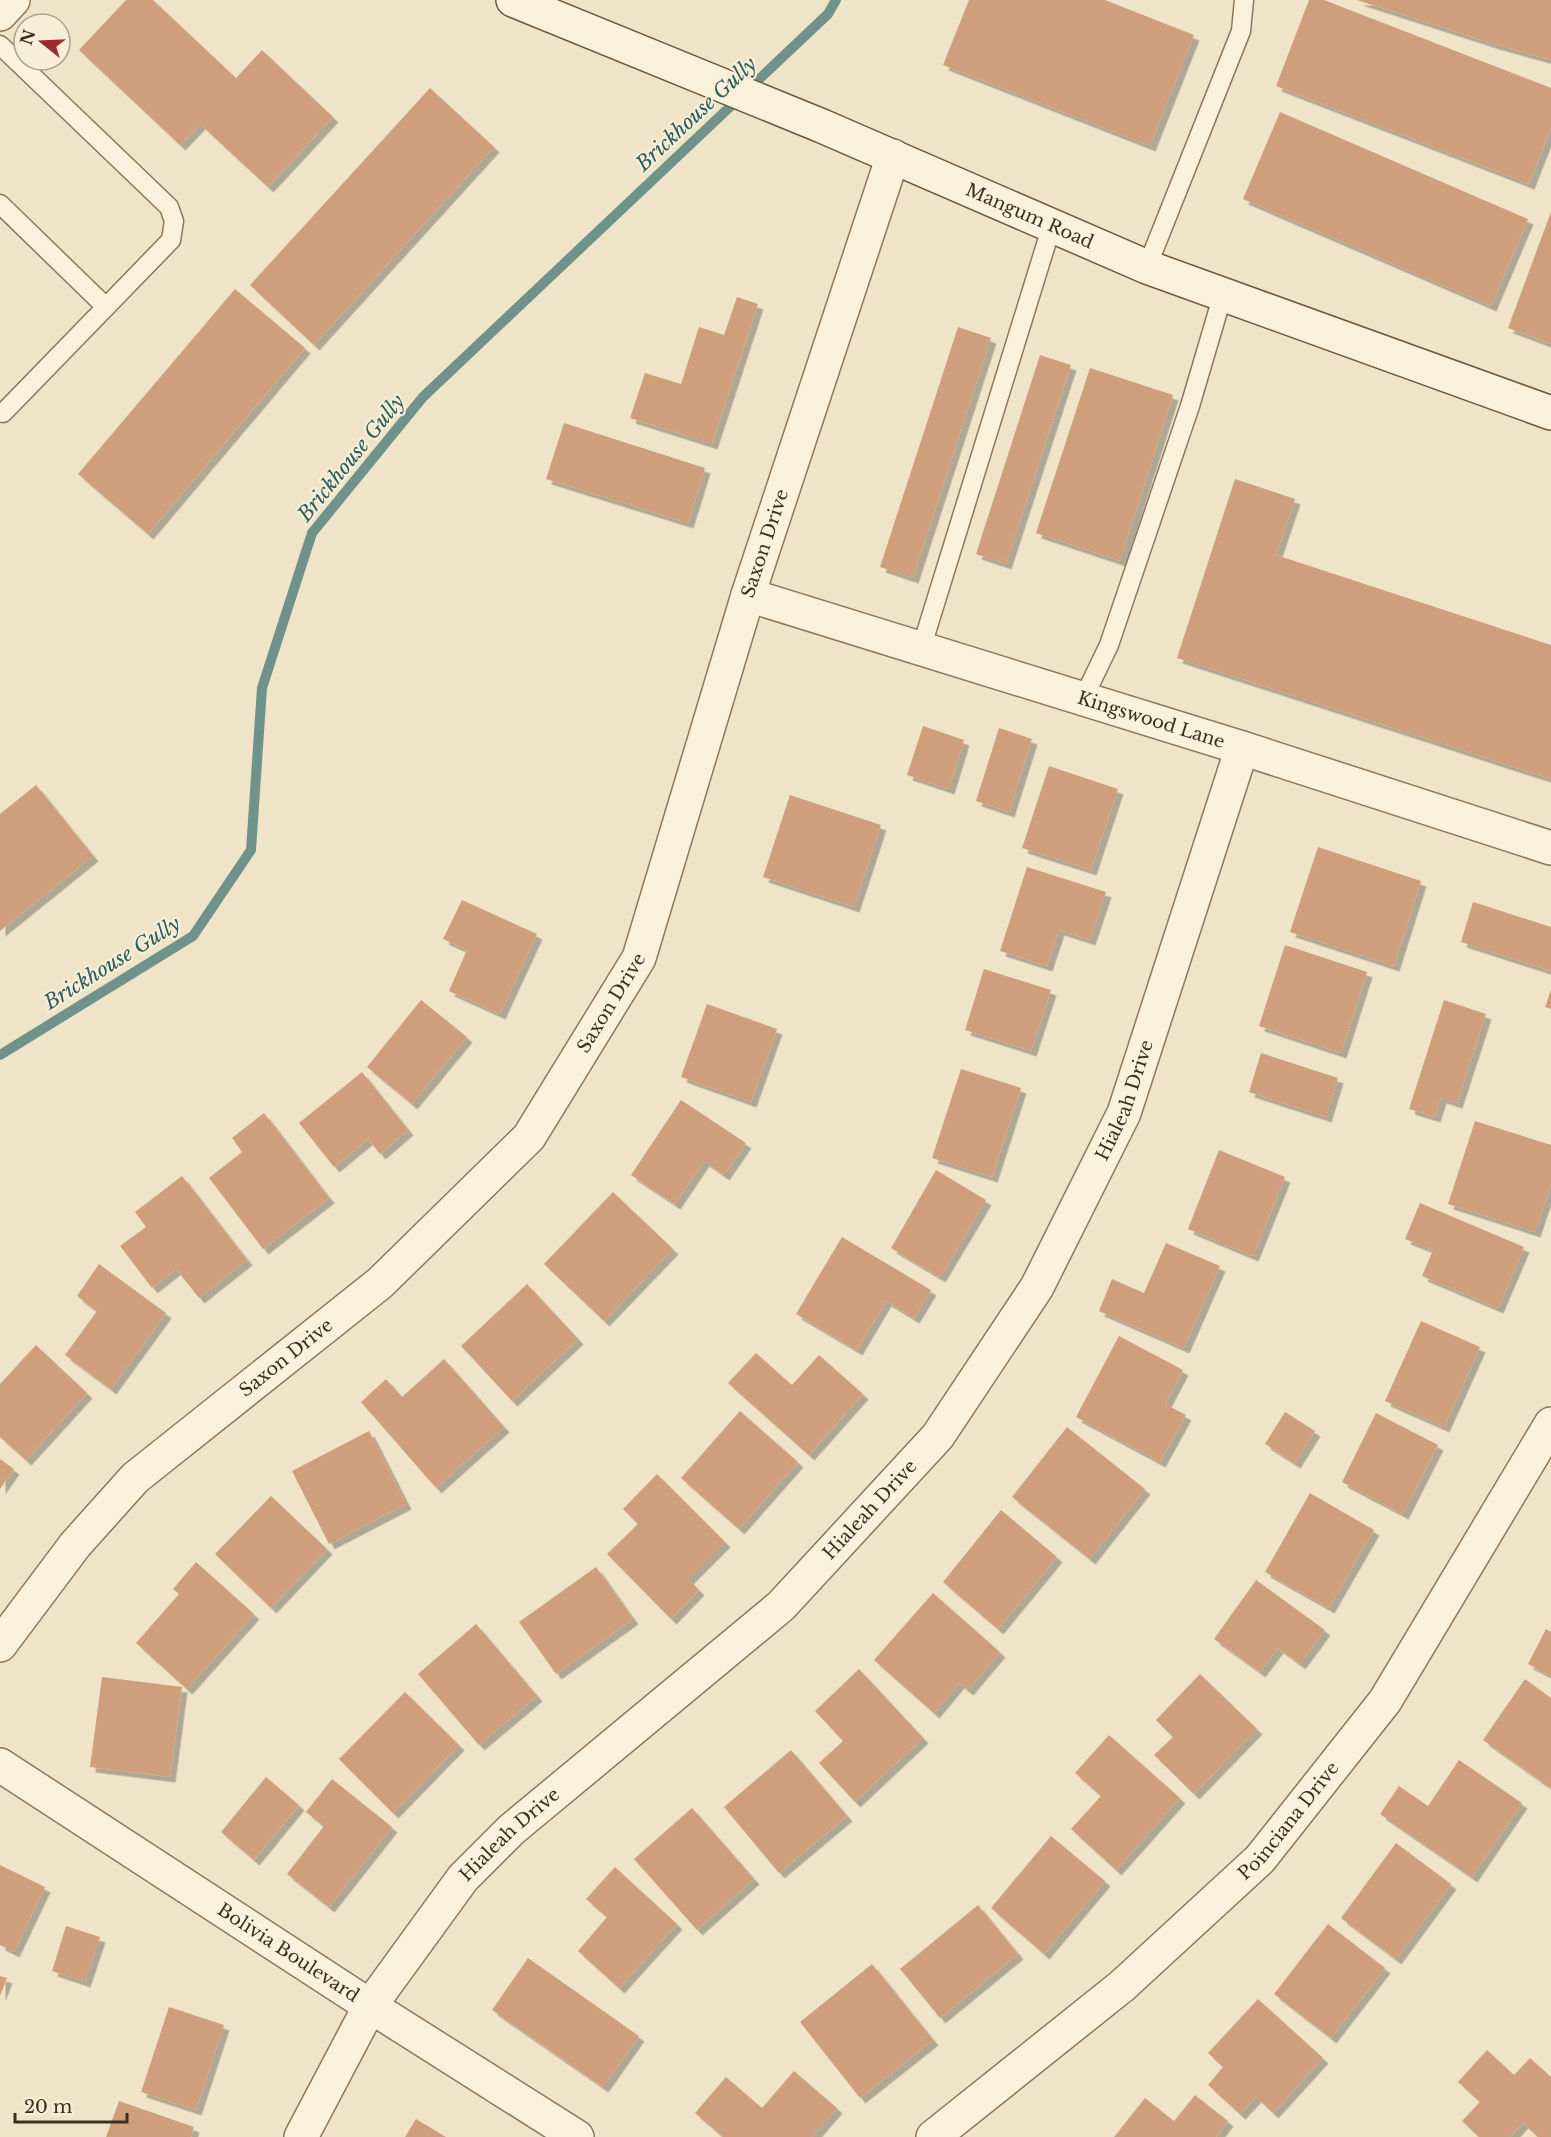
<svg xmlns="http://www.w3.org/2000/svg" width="1551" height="2137" viewBox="0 0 1551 2137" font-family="'Libre Baskerville',serif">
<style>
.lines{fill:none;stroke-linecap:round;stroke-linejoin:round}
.stream{stroke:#6f938a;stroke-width:10}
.building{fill:#cf9f7d;filter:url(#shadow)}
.lane-casing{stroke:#8d765c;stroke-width:21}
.street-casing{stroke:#8d765c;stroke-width:36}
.secondary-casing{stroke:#6f573f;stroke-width:36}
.lane{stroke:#faf1dc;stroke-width:18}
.street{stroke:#faf1dc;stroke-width:33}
.secondary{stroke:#faf1dc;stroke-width:33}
.labels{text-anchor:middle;stroke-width:4.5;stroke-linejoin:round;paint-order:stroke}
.street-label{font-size:18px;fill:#3d2e20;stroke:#f7eed8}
.water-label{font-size:20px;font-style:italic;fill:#2f5d5a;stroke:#f7eed8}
</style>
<defs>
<filter id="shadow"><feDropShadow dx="5.5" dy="5.5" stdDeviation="0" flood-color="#0004"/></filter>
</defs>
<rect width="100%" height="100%" fill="#f0e4c8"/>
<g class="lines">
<!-- stream -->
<polyline class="stream" points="0,1055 193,936 251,850 262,688 312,533 423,397 828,14 836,0"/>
</g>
<!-- building -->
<g class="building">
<polygon points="126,0 153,0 236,78 262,50 333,117 268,187 200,124 180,145 79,50"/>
<polygon points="969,0 1105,0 1194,35 1150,146 943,65"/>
<polygon points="1309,0 1324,0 1551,88 1551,128 1529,184 1276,86"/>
<polygon points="1357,0 1551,0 1551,60 1494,44"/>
<polygon points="430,88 494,147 314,345 250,285"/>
<polygon points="1280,112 1528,219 1491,306 1243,199"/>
<polygon points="1551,212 1551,344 1508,328"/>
<polygon points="235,289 305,348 148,534 78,474"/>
<polygon points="737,297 758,304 712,444 630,418 645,373 681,384 699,327 724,335"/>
<polygon points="958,327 991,338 913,578 880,567"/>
<polygon points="1040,355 1071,365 1006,564 976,554"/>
<polygon points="1090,368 1173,395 1120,561 1036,533"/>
<polygon points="564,423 705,468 688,523 546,479"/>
<polygon points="1235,479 1295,499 1276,555 1551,645 1551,779 1177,658"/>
<polygon points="923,726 964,740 949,789 907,775"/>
<polygon points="999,728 1032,739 1009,812 976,801"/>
<polygon points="1049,766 1118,789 1091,870 1022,848"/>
<polygon points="36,785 93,856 0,931 0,814"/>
<polygon points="790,795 881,825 854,907 763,877"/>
<polygon points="1318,847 1421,881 1394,966 1290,932"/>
<polygon points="1027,867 1106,892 1090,940 1059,930 1047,966 1000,951"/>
<polygon points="462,900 537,934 500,1014 449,991 467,950 443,939"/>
<polygon points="1473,902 1551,927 1551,971 1461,942"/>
<polygon points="1285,945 1367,972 1341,1053 1259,1026"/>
<polygon points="984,969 1051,990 1031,1051 965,1030"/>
<polygon points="1551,990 1551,1009 1545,1007"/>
<polygon points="421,1000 467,1037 412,1104 367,1067"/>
<polygon points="1444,1000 1486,1014 1457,1103 1441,1098 1435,1117 1409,1109"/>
<polygon points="707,1004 777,1029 751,1102 681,1077"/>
<polygon points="1261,1053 1338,1078 1326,1117 1249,1092"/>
<polygon points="961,1069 1021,1088 992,1177 932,1158"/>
<polygon points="362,1072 408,1130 380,1154 368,1139 334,1167 299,1123"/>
<polygon points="681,1100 746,1143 724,1175 704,1161 675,1204 631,1175"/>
<polygon points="264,1113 329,1198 263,1249 209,1178 242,1152 232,1138"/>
<polygon points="1475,1121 1551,1145 1551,1184 1535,1232 1448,1204"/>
<polygon points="1219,1150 1285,1177 1253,1256 1188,1229"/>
<polygon points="936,1170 986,1200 940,1277 891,1248"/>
<polygon points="182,1176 247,1260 199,1298 176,1269 152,1288 120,1246 146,1227 135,1212"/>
<polygon points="613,1192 673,1249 604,1321 544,1264"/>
<polygon points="1420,1203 1524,1247 1498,1308 1422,1276 1433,1250 1405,1239"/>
<polygon points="842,1237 931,1290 914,1318 886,1301 857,1350 796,1314"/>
<polygon points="1166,1243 1220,1266 1184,1348 1099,1311 1112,1279 1144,1293"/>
<polygon points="99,1264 166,1313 111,1389 65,1355 97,1311 77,1296"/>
<polygon points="527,1284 578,1339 512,1401 461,1346"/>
<polygon points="1421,1321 1480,1347 1444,1427 1385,1401"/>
<polygon points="1119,1336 1183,1370 1165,1404 1186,1415 1160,1462 1076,1417"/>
<polygon points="36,1345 87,1393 26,1460 0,1437 0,1384"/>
<polygon points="756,1353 792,1385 819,1355 863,1394 809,1455 728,1383"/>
<polygon points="444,1359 504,1427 436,1488 361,1402 386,1379 402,1397"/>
<polygon points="740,1411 798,1462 739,1529 681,1478"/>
<polygon points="1285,1412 1315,1431 1295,1463 1265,1444"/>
<polygon points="1376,1413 1438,1445 1403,1514 1342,1482"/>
<polygon points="1067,1427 1145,1489 1090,1559 1012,1497"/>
<polygon points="369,1431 406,1504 329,1544 292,1471"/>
<polygon points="0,1459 14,1469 0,1489"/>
<polygon points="657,1474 725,1542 688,1579 699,1590 671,1619 607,1554 638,1524 623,1509"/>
<polygon points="1310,1493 1374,1530 1329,1608 1265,1572"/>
<polygon points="271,1496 327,1549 271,1608 215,1554"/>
<polygon points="1001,1510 1057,1557 998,1629 943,1582"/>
<polygon points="196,1562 254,1614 187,1689 136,1643 179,1594 173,1589"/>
<polygon points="596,1567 633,1619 556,1674 519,1622"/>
<polygon points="1256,1580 1325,1630 1300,1664 1278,1648 1260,1672 1214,1639"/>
<polygon points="933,1593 1000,1652 968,1690 959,1683 934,1713 874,1660"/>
<polygon points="476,1624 537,1696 479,1745 418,1674"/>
<polygon points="1546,1629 1551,1632 1551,1676 1528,1664"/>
<polygon points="859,1669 923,1738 855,1802 819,1763 843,1741 815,1711"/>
<polygon points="1200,1674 1257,1729 1194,1794 1154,1755 1173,1737 1156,1720"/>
<polygon points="102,1677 182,1687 170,1777 90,1767"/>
<polygon points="1525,1679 1551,1698 1551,1788 1483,1740"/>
<polygon points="405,1692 459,1745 393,1813 339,1759"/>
<polygon points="1109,1735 1180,1798 1116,1870 1071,1829 1101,1796 1075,1773"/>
<polygon points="791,1750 847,1816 779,1873 724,1807"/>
<polygon points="1459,1760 1522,1803 1472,1877 1380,1814 1399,1786 1428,1806"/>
<polygon points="266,1777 299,1805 254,1860 221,1832"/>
<polygon points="332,1779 392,1827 329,1907 287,1874 324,1826 306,1812"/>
<polygon points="692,1808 754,1879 697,1930 634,1859"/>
<polygon points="1051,1836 1105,1881 1044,1954 991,1908"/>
<polygon points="1396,1843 1451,1884 1396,1959 1341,1918"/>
<polygon points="0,1865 45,1887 14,1952 0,1945"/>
<polygon points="615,1867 677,1924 619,1988 578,1951 607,1917 586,1899"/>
<polygon points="978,1905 1018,1954 940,2018 900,1969"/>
<polygon points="1328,1924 1385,1968 1331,2038 1274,1994"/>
<polygon points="66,1926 100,1937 85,1982 52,1971"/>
<polygon points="528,1958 639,2036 603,2087 492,2010"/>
<polygon points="872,1964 933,2040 860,2098 800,2022"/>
<polygon points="0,1976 7,1978 0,1996"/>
<polygon points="1258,1999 1323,2058 1273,2113 1256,2097 1240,2114 1208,2085 1223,2067 1208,2053"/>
<polygon points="169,2007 224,2025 196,2110 141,2092"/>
<polygon points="1487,2050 1514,2075 1530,2058 1551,2077 1551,2137 1538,2137 1523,2123 1510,2137 1479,2137 1462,2121 1480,2102 1458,2082"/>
<polygon points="794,2071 837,2108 812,2137 723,2137 695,2113 726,2077 762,2108"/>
<polygon points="1195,2095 1228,2121 1216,2137 1114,2137 1145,2098 1174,2121"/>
<polygon points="119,2101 194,2127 191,2137 106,2137"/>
<polygon points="416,2119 446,2137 405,2137"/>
</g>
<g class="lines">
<defs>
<g id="lane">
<polyline points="0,45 169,207 174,221 171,240 106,307 0,204"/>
<polyline points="1147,267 1241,31 1244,0"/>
<polyline points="3,413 106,307"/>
<polyline points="921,649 1052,225"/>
<polyline points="1083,699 1109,645 1190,406 1223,294"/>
</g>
<g id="street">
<polyline points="0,14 13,0"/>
<path id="s1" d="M 748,595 L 1242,748 L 1551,848"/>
<path id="s2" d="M 0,1645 L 75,1545 L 135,1478 L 380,1283 L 529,1137 L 639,958 L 748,595 L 893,156"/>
<path id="s3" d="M 0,1765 L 370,2006 L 577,2137"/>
<path id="s4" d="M 301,2137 L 370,2006 L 463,1878 L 511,1830 L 781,1606 L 938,1436 L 1037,1287 L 1124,1113 L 1242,748"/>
<path id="s5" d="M 933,2137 L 1122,1986 L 1260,1859 L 1385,1701 L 1551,1424"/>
</g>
<g id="secondary">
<path id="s6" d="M 513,0 L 822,126 L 1147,267 L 1551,413"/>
</g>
</defs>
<!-- lane casing -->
<use href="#lane" class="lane-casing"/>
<!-- street casing -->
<use href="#street" class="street-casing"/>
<!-- secondary casing -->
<use href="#secondary" class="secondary-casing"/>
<!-- lane -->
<use href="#lane" class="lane"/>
<!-- street -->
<use href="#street" class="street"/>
<!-- secondary -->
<use href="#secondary" class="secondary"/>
</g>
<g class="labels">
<!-- street labels -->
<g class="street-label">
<text dy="6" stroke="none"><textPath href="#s6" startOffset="560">Mangum Road</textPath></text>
<text dy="6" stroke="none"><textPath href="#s2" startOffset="1380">Saxon Drive</textPath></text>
<text dy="6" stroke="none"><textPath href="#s1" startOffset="422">Kingswood Lane</textPath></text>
<text dy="6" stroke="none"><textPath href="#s2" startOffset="894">Saxon Drive</textPath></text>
<text dy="6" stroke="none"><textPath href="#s4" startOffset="1342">Hialeah Drive</textPath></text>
<text dy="6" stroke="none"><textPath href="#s2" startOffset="408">Saxon Drive</textPath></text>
<text dy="6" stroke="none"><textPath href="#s4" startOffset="856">Hialeah Drive</textPath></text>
<text dy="6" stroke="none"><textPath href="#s5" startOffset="477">Poinciana Drive</textPath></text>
<text dy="6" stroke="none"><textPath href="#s4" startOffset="370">Hialeah Drive</textPath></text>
<text dy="6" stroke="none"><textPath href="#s3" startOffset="344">Bolivia Boulevard</textPath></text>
</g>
<!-- water labels -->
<g class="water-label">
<text transform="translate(696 114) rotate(-43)" y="7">Brickhouse Gully</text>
<text transform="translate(351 458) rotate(-51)" y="7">Brickhouse Gully</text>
<text transform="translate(112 963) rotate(-32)" y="7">Brickhouse Gully</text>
</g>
</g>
<!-- north arrow -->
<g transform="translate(42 42) rotate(288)"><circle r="28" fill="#f7eed8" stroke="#ada18e" stroke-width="1.5"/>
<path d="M0-4.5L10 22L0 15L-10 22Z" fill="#9e2a2b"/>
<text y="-9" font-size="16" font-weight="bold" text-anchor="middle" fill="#3d2e20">N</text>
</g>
<!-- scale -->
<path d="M15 2113v9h112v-9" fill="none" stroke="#3d2e20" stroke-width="3"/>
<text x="24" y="2113" font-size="18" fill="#3d2e20" stroke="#f7eed8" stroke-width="4.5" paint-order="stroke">20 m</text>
</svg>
